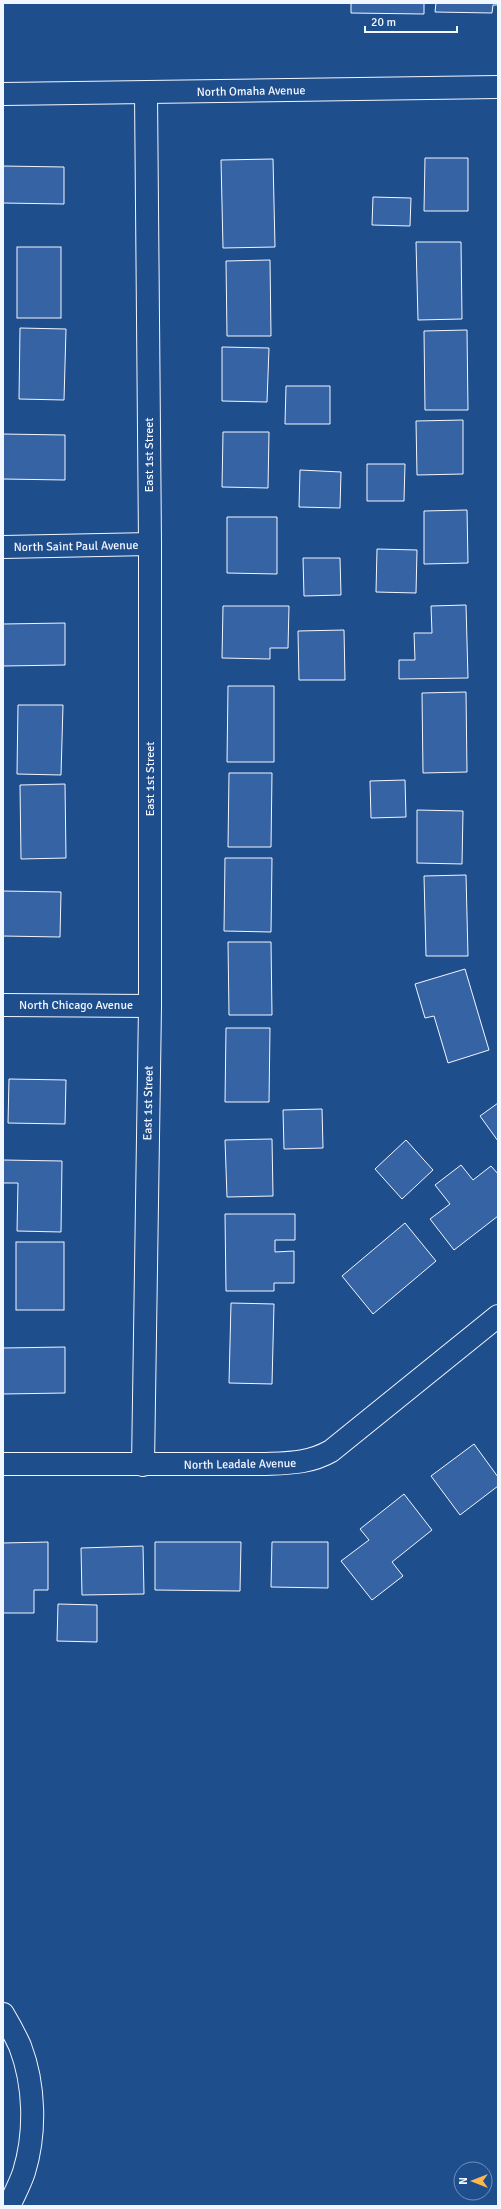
<svg xmlns="http://www.w3.org/2000/svg" width="501" height="2209" viewBox="0 0 501 2209" font-family="Signika,sans-serif">
<style>
.building{fill:#3563a3;stroke:#f2f6ff}
.lines{fill:none;stroke-linecap:round;stroke-linejoin:round}
.street-casing{stroke:#f2f6ff;stroke-width:24}
.street{stroke:#1f4e8c;stroke-width:22}
.labels{text-anchor:middle;stroke-width:3;stroke-linejoin:round;paint-order:stroke}
.street-label{font-size:12px;fill:#f2f6ff;stroke:#1f4e8c}
</style>
<rect width="100%" height="100%" fill="#1f4e8c"/>
<!-- building -->
<g class="building">
<polygon points="351,3 424,3 424,14 351,13"/>
<polygon points="436,3 498,3 498,5 493,5 492,13 435,12"/>
<polygon points="425,158 468,158 468,211 424,211"/>
<polygon points="273,159 275,247 223,248 221,160"/>
<polygon points="3,166 64,167 64,204 3,203"/>
<polygon points="373,197 411,198 410,226 372,225"/>
<polygon points="416,242 461,242 462,319 418,320"/>
<rect x="17" y="247" width="44" height="71"/>
<polygon points="270,260 271,336 227,336 226,261"/>
<polygon points="20,328 66,329 64,400 19,399"/>
<polygon points="467,330 468,410 425,410 424,331"/>
<polygon points="222,347 269,348 267,402 222,401"/>
<polygon points="286,386 330,386 330,424 285,424"/>
<polygon points="463,420 463,474 417,475 416,421"/>
<polygon points="223,432 269,432 268,488 222,487"/>
<polygon points="3,434 65,435 65,480 3,479"/>
<polygon points="367,464 405,464 404,501 367,501"/>
<polygon points="300,470 341,472 340,508 299,507"/>
<polygon points="467,510 468,563 424,564 424,511"/>
<polygon points="227,517 277,517 277,574 227,573"/>
<polygon points="377,549 417,550 416,593 376,592"/>
<polygon points="303,558 340,558 341,595 304,596"/>
<polygon points="466,605 468,678 399,679 399,660 415,660 414,633 432,633 431,606"/>
<polygon points="223,606 289,606 288,648 270,648 270,659 222,658"/>
<polygon points="65,623 65,665 3,666 3,624"/>
<polygon points="344,630 345,680 299,680 298,631"/>
<polygon points="228,686 274,686 274,762 227,762"/>
<polygon points="466,692 467,772 423,773 422,693"/>
<polygon points="18,705 63,705 61,775 17,774"/>
<polygon points="229,773 272,773 271,847 228,847"/>
<polygon points="405,780 406,817 371,818 370,781"/>
<polygon points="65,784 66,858 21,859 20,785"/>
<polygon points="417,810 463,811 462,864 417,863"/>
<polygon points="225,858 272,858 271,932 224,931"/>
<polygon points="466,875 468,956 426,956 424,876"/>
<polygon points="3,891 61,892 60,937 3,936"/>
<polygon points="228,942 271,942 272,1015 229,1015"/>
<polygon points="465,969 489,1050 448,1063 434,1016 425,1018 415,984"/>
<polygon points="226,1028 270,1028 269,1102 225,1102"/>
<polygon points="9,1079 66,1080 65,1124 8,1123"/>
<polygon points="498,1103 498,1141 480,1116"/>
<polygon points="322,1109 323,1148 284,1149 283,1110"/>
<polygon points="272,1139 273,1196 227,1197 225,1140"/>
<polygon points="406,1140 433,1170 402,1199 375,1169"/>
<polygon points="3,1160 62,1161 61,1232 17,1231 18,1183 3,1183"/>
<polygon points="461,1165 473,1180 491,1166 498,1174 498,1216 454,1250 430,1219 450,1204 435,1185"/>
<polygon points="225,1214 295,1214 295,1240 275,1240 275,1252 294,1251 294,1283 274,1283 274,1291 226,1291"/>
<polygon points="405,1223 436,1261 373,1314 342,1276"/>
<rect x="16" y="1242" width="48" height="68"/>
<polygon points="231,1303 274,1304 272,1384 229,1383"/>
<polygon points="65,1347 65,1393 3,1394 3,1348"/>
<polygon points="474,1444 498,1477 498,1486 460,1515 431,1476"/>
<polygon points="404,1494 432,1530 392,1562 403,1576 372,1600 341,1561 369,1540 360,1529"/>
<polygon points="48,1542 48,1590 34,1590 34,1613 3,1613 3,1543"/>
<polygon points="155,1542 241,1542 240,1591 155,1590"/>
<polygon points="272,1542 328,1542 328,1588 271,1587"/>
<polygon points="143,1546 144,1594 82,1595 81,1548"/>
<polygon points="58,1604 97,1605 97,1642 57,1641"/>
</g>
<g class="lines">
<defs>
<g id="street">
<polyline points="3,94 498,87"/>
<polyline points="3,547 150,544"/>
<polyline points="3,1005 150,1006"/>
<path d="M 3,1464 L 266,1464 C 290,1463 310,1463 331,1451 L 498,1316"/>
<polyline points="143,1465 150,1006 150,544 146,93"/>
<path d="M 3,2014 C 9,2024 15,2035 20,2046 C 35,2085 36,2133 24,2172 C 20,2184 14,2195 9,2206"/>
</g>
</defs>
<!-- street casing -->
<use href="#street" class="street-casing"/>
<!-- street -->
<use href="#street" class="street"/>
</g>
<g class="labels">
<!-- street labels -->
<g class="street-label">
<text transform="translate(251 91) rotate(-1)" y="4">North Omaha Avenue</text>
<text transform="translate(149 455) rotate(-90)" y="4">East 1st Street</text>
<text transform="translate(76 546) rotate(-1)" y="4">North Saint Paul Avenue</text>
<text transform="translate(150 779) rotate(-90)" y="4">East 1st Street</text>
<text x="76" y="1009">North Chicago Avenue</text>
<text transform="translate(148 1103) rotate(-89)" y="4">East 1st Street</text>
<text transform="translate(240 1464) rotate(-1)" y="4">North Leadale Avenue</text>
</g>
</g>
<!-- border -->
<rect width="501" height="2209" fill="none" stroke="#f2f6ff" stroke-width="8"/>
<!-- north arrow -->
<g transform="translate(473 2181) rotate(270)"><circle r="19" fill="#1f4e8c" stroke="#7391ba"/>
<path d="M0-3L7 15L0 10L-7 15Z" fill="#ffb74d"/>
<text y="-6" font-size="11" font-weight="bold" text-anchor="middle" fill="#f2f6ff">N</text>
</g>
<!-- scale -->
<path d="M365 26v6h92v-6" fill="none" stroke="#f2f6ff" stroke-width="2"/>
<text x="371" y="26" font-size="12" fill="#f2f6ff" stroke="#1f4e8c" stroke-width="3" paint-order="stroke">20 m</text>
</svg>
